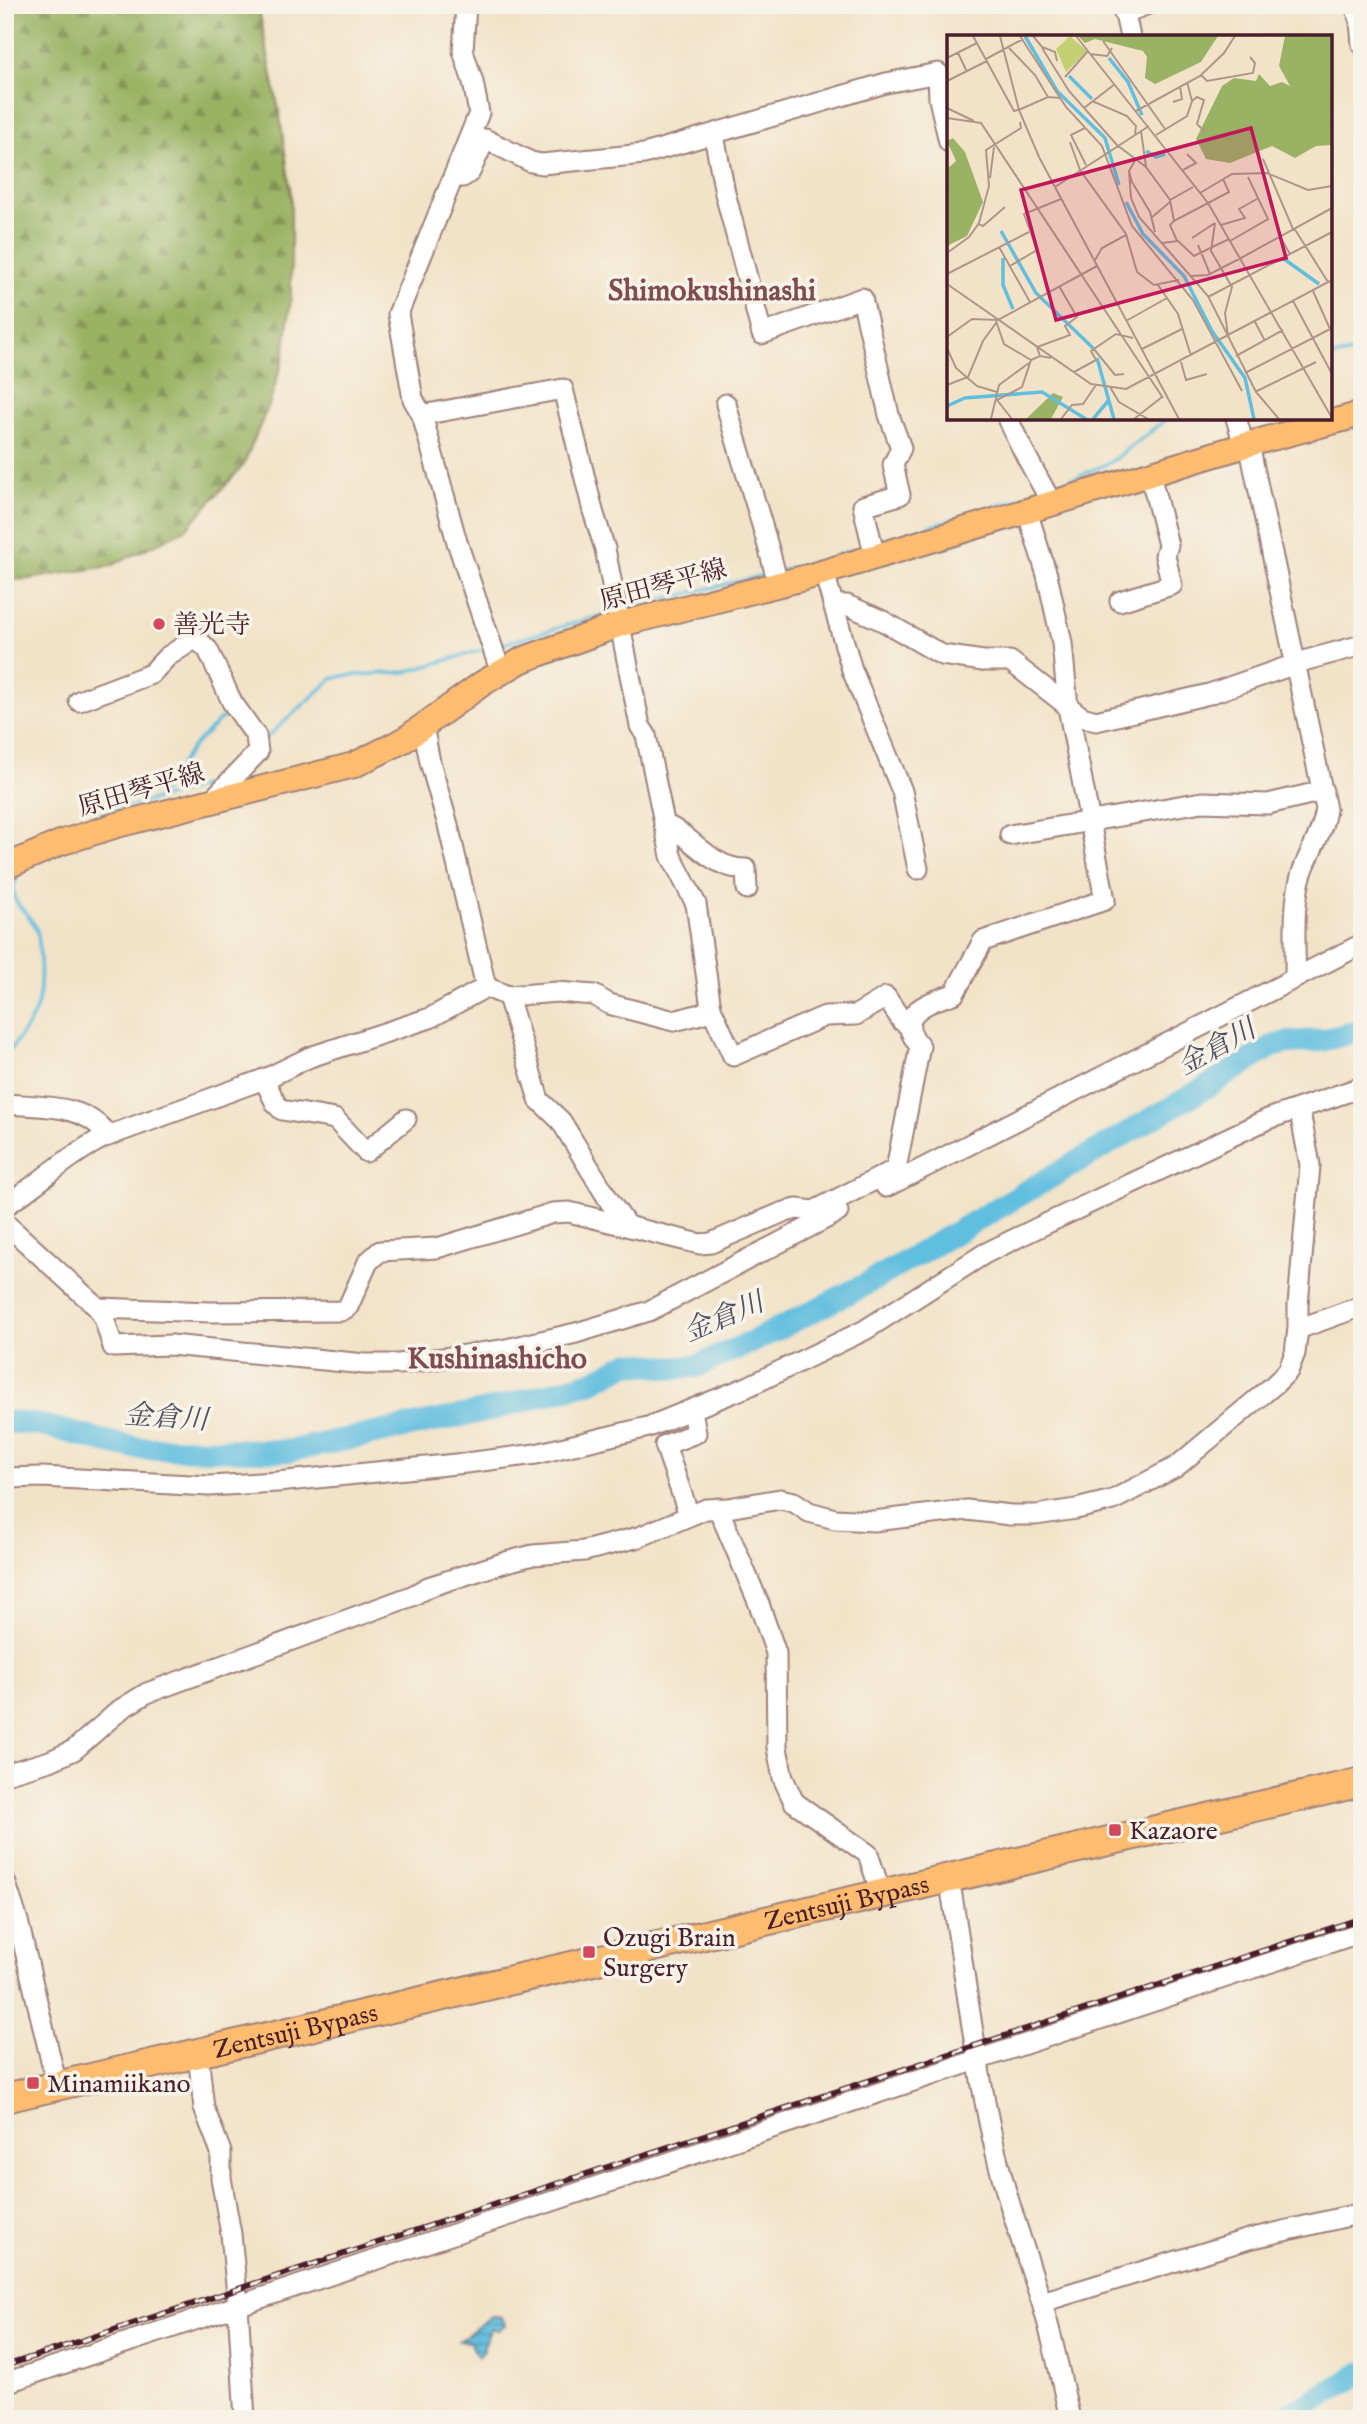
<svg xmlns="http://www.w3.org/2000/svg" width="1367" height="2424" viewBox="0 0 1367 2424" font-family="'IM FELL English','Noto Serif JP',serif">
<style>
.forest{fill:url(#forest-firs);stroke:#726847;stroke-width:2}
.water{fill:url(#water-rules);stroke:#566e85;stroke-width:2}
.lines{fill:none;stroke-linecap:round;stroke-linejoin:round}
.stream{stroke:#61bedf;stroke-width:3.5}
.river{stroke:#61bedf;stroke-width:23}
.minor-casing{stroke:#9e817a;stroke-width:23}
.major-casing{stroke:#9e817a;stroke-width:28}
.highway-casing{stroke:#9e817a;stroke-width:32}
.minor{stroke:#fff;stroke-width:19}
.major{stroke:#fdbc6f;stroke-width:24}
.highway{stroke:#fdbc6f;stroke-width:28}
.rail-casing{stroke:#4a1f2b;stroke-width:6}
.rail{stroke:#f7f3e8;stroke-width:3.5;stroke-dasharray:10;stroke-linecap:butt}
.poi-dot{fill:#d1495b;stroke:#f7f3e8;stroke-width:2.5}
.labels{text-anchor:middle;stroke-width:7;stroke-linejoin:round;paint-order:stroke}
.street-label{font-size:26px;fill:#4a1f2b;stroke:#f7f3e8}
.poi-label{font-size:26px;fill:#4a1f2b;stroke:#f7f3e8;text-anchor:start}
.water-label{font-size:28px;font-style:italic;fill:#514f61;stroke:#f7f3e8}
.quarter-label{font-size:30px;font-weight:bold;fill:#804c51;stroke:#f7f3e8}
.inset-river{fill:none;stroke:#61bedf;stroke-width:3.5}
.inset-road{fill:none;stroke:#af9589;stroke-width:2}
.view{fill:#c2185b;fill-opacity:0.15;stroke:#c2185b;stroke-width:3.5}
.inset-edge{fill:none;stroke:#4a1f2b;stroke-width:3.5}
</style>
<defs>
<pattern id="forest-firs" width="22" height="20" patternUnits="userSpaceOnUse" patternTransform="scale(1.75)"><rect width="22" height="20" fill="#9ab263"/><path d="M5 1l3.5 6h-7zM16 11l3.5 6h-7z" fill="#809052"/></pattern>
<pattern id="water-rules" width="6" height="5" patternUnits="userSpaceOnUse" patternTransform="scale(1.75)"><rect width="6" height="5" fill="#61bedf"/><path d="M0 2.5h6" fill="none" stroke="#529ab5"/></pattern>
</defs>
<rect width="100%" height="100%" fill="#f7f3e8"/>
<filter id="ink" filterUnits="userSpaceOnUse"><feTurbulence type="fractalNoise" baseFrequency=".0143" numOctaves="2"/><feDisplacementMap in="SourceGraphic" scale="14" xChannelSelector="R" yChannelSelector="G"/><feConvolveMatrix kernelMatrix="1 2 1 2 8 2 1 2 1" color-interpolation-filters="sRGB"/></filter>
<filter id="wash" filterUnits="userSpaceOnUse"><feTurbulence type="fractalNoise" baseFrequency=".00686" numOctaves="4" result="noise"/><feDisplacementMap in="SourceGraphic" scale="28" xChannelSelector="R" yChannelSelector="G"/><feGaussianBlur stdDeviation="1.57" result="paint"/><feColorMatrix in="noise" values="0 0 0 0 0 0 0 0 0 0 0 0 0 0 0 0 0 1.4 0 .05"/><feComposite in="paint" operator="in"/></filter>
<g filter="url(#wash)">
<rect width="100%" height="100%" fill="#f2e3c8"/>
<!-- forest -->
<polygon class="forest" points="5,5 258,5 280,116 291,195 291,298 284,356 270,402 243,466 185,530 110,566 28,579 5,580"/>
<!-- water -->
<polygon class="water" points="492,2316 502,2317 505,2325 498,2330 491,2328 484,2344 484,2351 478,2357 470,2342 459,2341"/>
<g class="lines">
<!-- stream -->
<g class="stream">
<polyline points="1330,358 1362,350"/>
<polyline points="1051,488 1111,462 1168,418"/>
<polyline points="877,543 1040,492"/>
<polyline points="837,555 867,546"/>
<polyline points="780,571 813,563"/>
<polyline points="623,609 769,574"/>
<polyline points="499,645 612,612"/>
<polyline points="264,740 332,679 342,676 406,672 485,649"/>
<polyline points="158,797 193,746 227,713"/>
<polyline points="50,833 95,816 211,784 224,774"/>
<path d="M 5,1057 C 34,1018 43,1010 40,960 C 39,949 40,937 36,928 C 27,907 5,905 17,877"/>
</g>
<!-- river -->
<g class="river">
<path d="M 5,1422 C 50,1422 93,1442 137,1448 L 289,1451 L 490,1410 L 591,1382 L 629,1363 L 677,1368 L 697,1366 L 758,1339 L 870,1282 L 1210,1085 L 1271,1047 L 1285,1043 L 1324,1040 L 1362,1030"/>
<polyline points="1280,2419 1362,2373"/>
</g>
</g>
</g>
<g filter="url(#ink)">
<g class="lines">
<defs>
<g id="minor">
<polyline points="466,5 463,51 473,82 479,113 398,314 413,399 422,415 457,542 501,673"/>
<polyline points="1123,5 1130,37"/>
<polyline points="1355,5 1360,22 1362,44"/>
<polyline points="1124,13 1146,5"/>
<polyline points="714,135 725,193 762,334 862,298 889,415 901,448 893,465 900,495 863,506 875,557"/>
<polyline points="453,177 463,177 470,172 485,139 531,162 542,164 644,154 886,83 938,73 939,99 949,142"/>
<path d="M 726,404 C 742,465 764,523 778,585"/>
<polyline points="422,415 563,389 593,511 605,549 640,726 646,735 671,856 696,904 711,1008 701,1014 674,1021 609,1004 594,995 557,992 508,996 486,987"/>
<path d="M 1008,418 C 1020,448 1037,475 1052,504"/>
<polyline points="1236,418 1244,445"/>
<path d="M 1249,444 L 1326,809 C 1323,833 1308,853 1301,876 C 1292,908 1296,944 1295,976"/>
<polyline points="824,572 852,670 902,791 918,869"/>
<polyline points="1120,601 1172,585 1165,556 1168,545 1150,474"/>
<polyline points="833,605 847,605 883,621 942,655 983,661 1010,661 1082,717 1096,721 1209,694 1307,660 1362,645"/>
<polyline points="79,701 151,674 167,657 196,638 208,650 232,702 256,736 258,752 212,800"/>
<polyline points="423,726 430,762 448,825 486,987"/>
<path d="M 664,824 C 694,836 710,869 746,869 L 747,889"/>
<polyline points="1010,835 1202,802 1268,804 1323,791"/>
<polyline points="508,996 539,1100 561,1121 610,1202 627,1226"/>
<polyline points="711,1008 733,1056 825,1016 856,1015 886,997 902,1021 908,1025"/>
<polyline points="264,1079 276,1104 282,1110 335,1119 366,1152 406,1119"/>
<path d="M 5,1104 C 40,1107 86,1103 108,1136"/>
<polyline points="886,1187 1362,944"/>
<path d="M 5,1206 C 39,1184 68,1155 105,1137 L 267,1078 L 310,1057 L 430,1018 L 486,987"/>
<path d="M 5,1223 L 98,1308 L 211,1312 L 341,1311 L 348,1307 L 368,1262 L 380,1251 L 437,1248 L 553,1213 L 569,1212 L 700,1244 L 711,1243 L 781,1213 L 797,1209 L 814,1211 L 896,1169 L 920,1046 C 892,1015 927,1002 954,994 L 983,941 L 1105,900 L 1068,707 L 1062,643 L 1047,575 L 1027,511"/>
<polyline points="98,1308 104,1318 113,1347 171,1345 365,1364 399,1364 502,1350 576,1333 649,1311 838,1212"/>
<polyline points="1298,1329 1362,1306"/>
<polyline points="5,1478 42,1477 209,1486 277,1482 466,1463 536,1454 648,1427 747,1387 865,1330 984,1254 1037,1228 1268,1119 1362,1087"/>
<polyline points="718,1508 759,1604 776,1653 777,1748 783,1778 794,1802 868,1854 881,1893"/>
<polyline points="689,1515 665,1445 696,1433 692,1410"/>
<polyline points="5,1774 50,1761 74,1750 121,1709 147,1693 412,1596 428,1587 506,1562 533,1555 584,1551 639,1537 706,1509 728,1508 780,1499 794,1502 809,1512 835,1519 874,1521 967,1510 1010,1515 1036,1515 1076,1509 1113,1500 1176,1467 1275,1384 1288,1371 1295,1353 1298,1329 1298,1305 1310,1165 1300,1112"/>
<path d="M 949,1878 C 964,1964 973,2051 992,2136 C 1004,2192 1023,2245 1041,2300 C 1053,2338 1061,2379 1070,2419"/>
<polyline points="5,1881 18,1921 57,2086"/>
<polyline points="198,2054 204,2108 221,2152 221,2178 231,2234 238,2305 245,2419"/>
<polyline points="1042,2302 1249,2239 1362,2213"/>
<polyline points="5,2383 1362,1932"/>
</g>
<polyline id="major" points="5,867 60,843 117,825 354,765 404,740 483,683 522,660 621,624 808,577 1249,444 1362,414"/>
<g id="highway">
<path id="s1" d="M 5,2098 L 1362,1782"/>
</g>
</defs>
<!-- minor casing -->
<use href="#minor" class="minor-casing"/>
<!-- major casing -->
<use href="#major" class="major-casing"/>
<!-- highway casing -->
<use href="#highway" class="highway-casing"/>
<!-- minor -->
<use href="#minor" class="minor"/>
<!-- major -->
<use href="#major" class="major"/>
<!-- highway -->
<use href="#highway" class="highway"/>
<defs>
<polyline id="rail" points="5,2366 1362,1918"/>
</defs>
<!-- rail casing -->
<use href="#rail" class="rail-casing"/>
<!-- rail -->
<use href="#rail" class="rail"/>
</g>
</g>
<!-- markers -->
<g class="poi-dot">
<circle cx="159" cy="624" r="7"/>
<rect x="1108" y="1823" width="14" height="14" rx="3.5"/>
<rect x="582" y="1945" width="14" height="14" rx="3.5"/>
<rect x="26" y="2076" width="14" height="14" rx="3.5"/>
</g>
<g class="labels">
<!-- street labels -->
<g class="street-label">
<text transform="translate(663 584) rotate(-15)" y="9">原田琴平線</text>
<text transform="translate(141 789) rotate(-16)" y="9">原田琴平線</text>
<text dy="9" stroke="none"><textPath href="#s1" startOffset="864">Zentsuji Bypass</textPath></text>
<text dy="9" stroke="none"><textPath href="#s1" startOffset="298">Zentsuji Bypass</textPath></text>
</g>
<!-- poi labels -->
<g class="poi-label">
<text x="173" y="633">善光寺</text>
<text x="1129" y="1839">Kazaore</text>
<text x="603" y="1946">Ozugi Brain<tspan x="603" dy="30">Surgery</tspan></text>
<text x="47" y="2092">Minamiikano</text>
</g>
<!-- water labels -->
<g class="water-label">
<text transform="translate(1216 1046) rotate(-29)" y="10">金倉川</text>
<text transform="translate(723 1316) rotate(-23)" y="10">金倉川</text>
<text transform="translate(166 1416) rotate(4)" y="10">金倉川</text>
</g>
<!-- quarter labels -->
<g class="quarter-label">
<text x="712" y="300">Shimokushinashi</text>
<text x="497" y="1368">Kushinashicho</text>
</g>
</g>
<!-- overview -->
<g transform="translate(947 35)">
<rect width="385" height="385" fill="#f2e3c8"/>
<path d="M 123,1 L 140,16 L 119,37 L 109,14 Z" fill="#c3d071"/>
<path d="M 131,1 L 271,1 L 254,27 L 208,49 L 198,43 L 200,22 L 196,16 L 148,4 L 138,8 ZM 338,1 L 385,1 L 385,110 L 369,111 L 348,123 L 325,111 L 283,128 L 259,124 L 249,104 L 275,51 L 287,43 L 309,46 L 312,39 L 323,51 L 335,47 L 343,51 L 332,31 ZM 6,103 L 18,117 L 36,167 L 20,201 L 0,211 L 0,134 L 9,126 L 0,106 ZM 106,358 L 116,362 L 104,384 L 79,384 Z" fill="#9ab263"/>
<path class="inset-river" d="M 78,1 L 110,56 L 158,103 L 172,150M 162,23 L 181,47 L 195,80M 122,41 L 145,64M 199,116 L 209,122 L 218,119M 179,167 L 196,199 L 237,241 L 265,296 L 298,343 L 307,384M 54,196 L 89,258 L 148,315M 56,223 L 56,250 L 66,274M 337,224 L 372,249M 150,323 L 167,384M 0,371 L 18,363 L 95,357 L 139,384M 146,384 L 162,365"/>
<path class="inset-road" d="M 26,1 L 67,76 L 74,74M 53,1 L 72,75 L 92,122 L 232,384M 73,1 L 119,72 L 155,111 L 185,191 L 246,265 L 295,356M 86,1 L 95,12 L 108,17 L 110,26M 129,1 L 261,168 L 385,383M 156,6 L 218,94M 62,13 L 88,40 L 101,62M 95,13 L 122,56 L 170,110M 11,18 L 20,37M 143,19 L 160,21 L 165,13M 0,23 L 30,8M 39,24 L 76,4M 254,40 L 260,46 L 306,38 L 308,28 L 303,22M 118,42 L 141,16M 0,46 L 40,26M 145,66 L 180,81 L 189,91 L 188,99M 245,66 L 250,62 L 257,65 L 250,89 L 258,97M 226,67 L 235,64 L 233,51M 0,73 L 27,86M 137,73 L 168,49M 74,74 L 101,62 L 113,63M 189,76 L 253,41 L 277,18 L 288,1M 0,83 L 34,88 L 216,363M 138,93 L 124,100 L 139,130M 194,96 L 199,132M 209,100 L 240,81 L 245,66 L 240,47M 123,107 L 133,135 L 179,199 L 190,237 L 207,250 L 232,245M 170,110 L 199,132 L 223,165 L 227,186 L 282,157 L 276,144M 189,124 L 182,136 L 185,147 L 203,177 L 208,197M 316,124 L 346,194M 236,135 L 249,128 L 240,119M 182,136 L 184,163 L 192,182 L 261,261 L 309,357 L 332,384M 43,143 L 47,112M 108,152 L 202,91M 253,158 L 285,139 L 320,138 L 361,155 L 385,151M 223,165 L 246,152M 204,183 L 223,167M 227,186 L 223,190 L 230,206M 268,188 L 264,216 L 285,252 L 278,278 L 281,301M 31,189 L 36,191 L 58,172M 274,190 L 298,183 L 292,174 L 310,164M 347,193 L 381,247M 332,200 L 343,219M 245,203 L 268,188M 283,206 L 321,184 L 301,142M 215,208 L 231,206 L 247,221 L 282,204M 251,210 L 263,239M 52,212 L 83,267M 0,218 L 22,202 L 32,188 L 42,151 L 39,115 L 74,93 L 73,87M 294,223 L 385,173M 148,225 L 155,213 L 179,200M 63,231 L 90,215 L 77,179 L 114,164M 0,239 L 82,197M 244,241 L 261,240 L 294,223M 0,249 L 144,349 L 179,354 L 385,245M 211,250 L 231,279 L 244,321M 366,256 L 383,294M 261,262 L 385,197M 346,266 L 385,339M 49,286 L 57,309 L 84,325M 179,286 L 220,263M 308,287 L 318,306M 0,302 L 25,284 L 51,285 L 150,231M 0,313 L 9,333 L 30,351 L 50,357M 146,313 L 168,340 L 177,339M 195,314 L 235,294M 93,321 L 90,312 L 123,300 L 118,291 L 130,282 L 112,251M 289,321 L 336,295M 234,327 L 239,345 L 260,339M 127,337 L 149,325 L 144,316 L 169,299 L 186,303M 298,338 L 385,293M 0,350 L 21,342 L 36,306 L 49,288M 163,352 L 172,367 L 201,384M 308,357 L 369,327M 50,365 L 75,352 L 84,325 L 93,321 L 104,323M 50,365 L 65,384M 44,384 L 52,350 L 82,328M 114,384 L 125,370 L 136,369 L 149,350M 187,384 L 215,362"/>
<path class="view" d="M 304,93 L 339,223 L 109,285 L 74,155 Z"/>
<rect width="385" height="385" class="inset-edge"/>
</g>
<!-- margin -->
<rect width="1367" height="2424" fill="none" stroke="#f7f3e8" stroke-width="28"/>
</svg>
